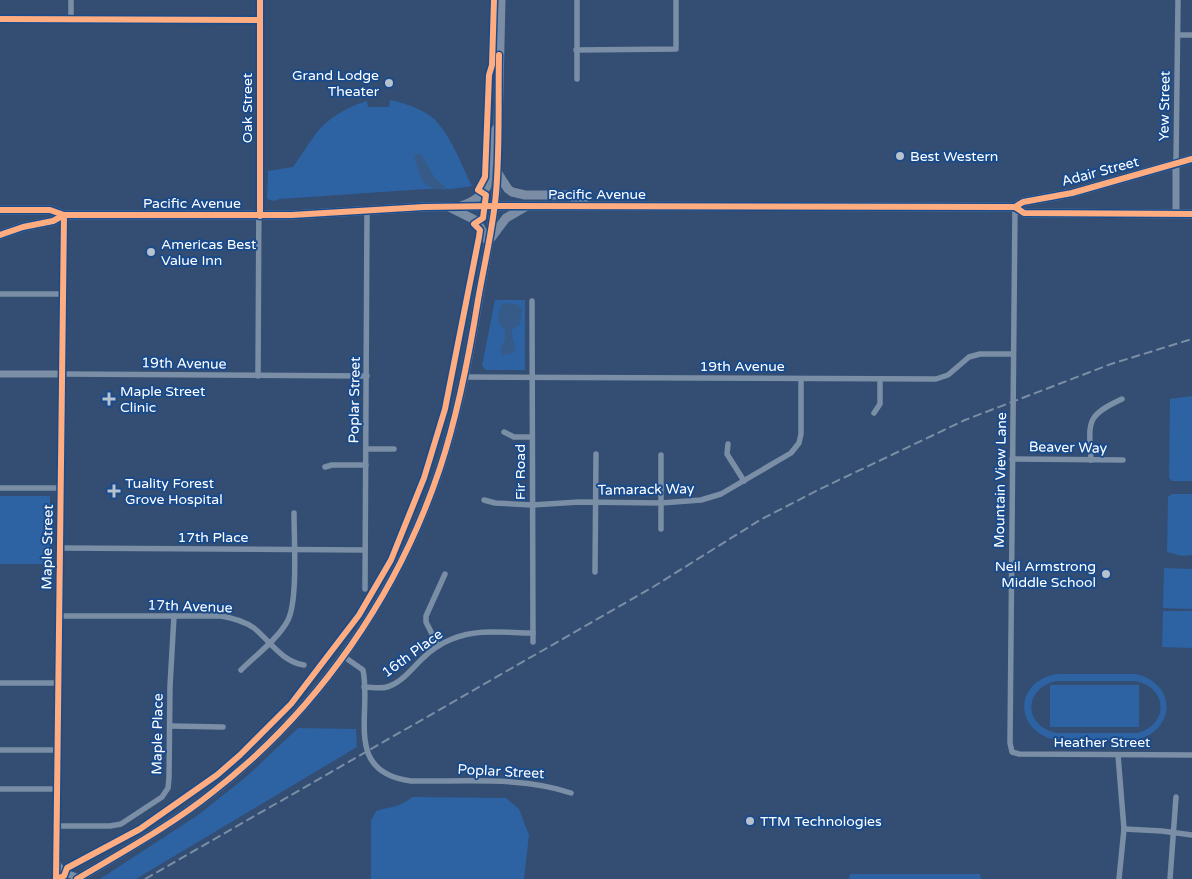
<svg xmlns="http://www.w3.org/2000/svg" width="1192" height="879" viewBox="0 0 1192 879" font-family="'Varela Round',sans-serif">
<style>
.green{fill:#2d62a3;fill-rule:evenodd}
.water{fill:#365b89}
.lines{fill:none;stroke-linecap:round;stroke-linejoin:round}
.minor{stroke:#7a8ea6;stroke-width:5.5}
.tertiary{stroke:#7a8ea6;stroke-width:7}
.primary{stroke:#7a8ca5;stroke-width:9}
.trunk{stroke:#7a8da5;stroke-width:9}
.rail{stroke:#7b8ea5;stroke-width:2;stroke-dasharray:9 4;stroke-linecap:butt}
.cycleway-casing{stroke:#194b8c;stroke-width:9}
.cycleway{stroke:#ffac80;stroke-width:6}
.poi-dot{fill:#b8c1ce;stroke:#194b8c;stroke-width:2}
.labels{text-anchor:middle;stroke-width:4;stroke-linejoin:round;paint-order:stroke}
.poi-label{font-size:14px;fill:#fff;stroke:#194b8c;text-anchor:start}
.street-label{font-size:14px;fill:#fff;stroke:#194b8c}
</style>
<rect width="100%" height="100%" fill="#334e72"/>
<!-- green -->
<g class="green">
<path d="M 390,100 C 404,103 421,108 433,118 C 451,135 461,164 472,186 L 452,189 L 426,189 L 280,199 L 274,201 L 267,199 L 268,171 L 293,167 C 301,156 307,145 315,135 C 326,119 349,106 367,101 L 368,107 L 389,107 Z"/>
<polygon points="495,300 525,300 525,370 486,370 482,366"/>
<polygon points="1192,396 1192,481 1172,481 1169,478 1170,399"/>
<polygon points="1172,494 1192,494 1192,555 1182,556 1167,552 1168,497"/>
<rect x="0" y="496" width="50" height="68"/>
<polygon points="1164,568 1192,569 1192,609 1163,608"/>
<polygon points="1163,611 1192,611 1192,648 1162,647"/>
<path d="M 1057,674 L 1136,674 C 1176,683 1177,729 1137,740 L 1056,740 C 1013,731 1014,681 1057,674 ZM 1056,681 L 1136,681 C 1168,688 1169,724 1138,733 L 1057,733 C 1023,727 1023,688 1056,681 Z"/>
<rect x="1050" y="685" width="89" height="42"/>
<polygon points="298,728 356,729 357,747 136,879 100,879 198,815 247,776"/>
<path d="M 412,797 L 506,798 L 519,809 L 529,835 L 524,879 L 371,879 L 371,821 L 376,811 C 392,806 399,808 412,797 Z"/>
<polygon points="850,874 980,874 981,879 849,879"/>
</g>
<!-- water -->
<g class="water">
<path d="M 417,154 L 421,154 L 435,178 L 445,187 L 446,190 C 420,189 421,177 414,156 Z"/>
<path d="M 502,303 L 517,304 L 522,309 L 520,324 L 512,330 C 511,339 517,344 514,353 L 503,355 L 500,350 L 505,339 L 505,330 C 495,323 498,313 502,303 Z"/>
</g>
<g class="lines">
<!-- minor -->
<g class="minor">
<polyline points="71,0 71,19"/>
<polyline points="0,19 260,20"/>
<polyline points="1178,35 1192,35"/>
<polyline points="576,50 676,49 676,0"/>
<polyline points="577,79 577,0"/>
<polyline points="1176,164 1178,0"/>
<polyline points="1015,207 1010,743 1012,752 1019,754 1192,755"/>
<polyline points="0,294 63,294"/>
<polyline points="532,301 533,642"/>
<polyline points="61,374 367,376"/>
<polyline points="258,376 260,0"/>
<polyline points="463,377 936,379 948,375 969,357 980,354 1013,354"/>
<polyline points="874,413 880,404 880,379"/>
<polyline points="504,432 514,437 532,437"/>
<polyline points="728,444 727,454 744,481"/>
<polyline points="366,449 394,449"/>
<polyline points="1012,459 1123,460"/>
<path d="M 1091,460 C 1089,422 1085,416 1122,399"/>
<polyline points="325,467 332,465 366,465"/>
<polyline points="0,488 60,488"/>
<polyline points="484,500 495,503 532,505 579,502 661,503 701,500 721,494 791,453 799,443 801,434 801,379"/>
<polyline points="661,529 661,455"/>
<polyline points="60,548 365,550"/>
<polyline points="595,572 596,454"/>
<polyline points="365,589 367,211"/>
<path d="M 59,616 L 221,616 C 233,618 244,621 254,628 C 271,642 281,661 304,665"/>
<polyline points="438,646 426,622 426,616 445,574"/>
<path d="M 343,656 L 363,670 C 372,714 343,772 411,781 C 463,782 522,776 571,793"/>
<path d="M 241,670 C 255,656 279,638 288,620 C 298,600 294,539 294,513"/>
<polyline points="0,683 58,683"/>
<path d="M 364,687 C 372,687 380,689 387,687 C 402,683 413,667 423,658 C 431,650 442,643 452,639 C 478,628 506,633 533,633"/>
<polyline points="170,726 223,727"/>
<polyline points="0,750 56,750"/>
<polyline points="1118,755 1124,829 1119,879"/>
<polyline points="0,789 56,789"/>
<polyline points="56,826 110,826 121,824 162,797 168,788 169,778 170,686 174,616"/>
<polyline points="1124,829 1162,831 1192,835"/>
<polyline points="1170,879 1176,797"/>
</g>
<!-- tertiary -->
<g class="tertiary">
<polyline points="1176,213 1176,164"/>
<polyline points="0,374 61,374"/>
<polyline points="56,862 63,872 79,878"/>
<polyline points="56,879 64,215"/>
</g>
<!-- primary -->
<g class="primary">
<polyline points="0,210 50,210 64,215 292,215 424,207 494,206"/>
<polyline points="0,235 23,227 53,221 64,215"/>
</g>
<!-- trunk -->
<g class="trunk">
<polyline points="497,172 508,189 512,192 525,195 568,195 586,205"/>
<path d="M 461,206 C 472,202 482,197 487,186 L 490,140 L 496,129"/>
<polyline points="494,206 1015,207 1024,213 1192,214"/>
<polyline points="449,207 477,221 488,242"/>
<polyline points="1015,207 1023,202 1072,193 1192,159"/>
<polyline points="491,238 506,218 525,207"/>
<path d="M 77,879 C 124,851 171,825 213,792 C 318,710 398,594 440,468 C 458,414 469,357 478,301 C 484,265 493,229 496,193 C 498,172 497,151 498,130 C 499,87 500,43 501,0"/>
</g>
<!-- rail -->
<polyline class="rail" points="145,879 653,587 760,520 818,490 965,420 1111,364 1192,339"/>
<defs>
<g id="cycleway">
<polyline points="0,19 260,20"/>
<polyline points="1015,207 1023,202 1072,193 1192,159"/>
<polyline points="0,210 50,210 64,215 292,215 424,207 494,206 1005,207 1015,207 1024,213 1192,214"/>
<polyline points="260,216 260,0"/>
<polyline points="0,235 23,227 53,221 64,215"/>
<polyline points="56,879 64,876 67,868 140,829 217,775 240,755 291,704 359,615 391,560 424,478 445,409 479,237 480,230 474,224 483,218 486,195 478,190 485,177 489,75 492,65 494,0"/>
<polyline points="56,879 64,215"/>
<path d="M 77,879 C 124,851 172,825 214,791 C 319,709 398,594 440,468 C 458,414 469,356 478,300 C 484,265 493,229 496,193 C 500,147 498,101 499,55"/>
</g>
</defs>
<!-- cycleway casing -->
<use href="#cycleway" class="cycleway-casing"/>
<!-- cycleway -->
<use href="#cycleway" class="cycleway"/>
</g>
<!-- markers -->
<g class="poi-dot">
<circle cx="389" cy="83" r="5"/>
<circle cx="900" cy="156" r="5"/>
<circle cx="151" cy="252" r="5"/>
<path d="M106.5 391.5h5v5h5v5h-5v5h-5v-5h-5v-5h5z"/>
<path d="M111.5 483.5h5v5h5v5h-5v5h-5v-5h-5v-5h5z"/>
<circle cx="1106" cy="574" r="5"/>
<circle cx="750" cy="821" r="5"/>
</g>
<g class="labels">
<!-- poi labels -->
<g class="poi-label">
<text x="379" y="80" text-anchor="end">Grand Lodge<tspan x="379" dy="16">Theater</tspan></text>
<text x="910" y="161">Best Western</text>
<text x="161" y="249">Americas Best<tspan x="161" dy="16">Value Inn</tspan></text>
<text x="120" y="396">Maple Street<tspan x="120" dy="16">Clinic</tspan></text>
<text x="125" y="488">Tuality Forest<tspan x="125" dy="16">Grove Hospital</tspan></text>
<text x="1096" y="571" text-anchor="end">Neil Armstrong<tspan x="1096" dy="16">Middle School</tspan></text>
<text x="760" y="826">TTM Technologies</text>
</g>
<!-- street labels -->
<g class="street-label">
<text transform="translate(1164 106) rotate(-89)" y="5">Yew Street</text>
<text transform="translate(247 108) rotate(-90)" y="5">Oak Street</text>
<text transform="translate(1100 171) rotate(-15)" y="5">Adair Street</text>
<text x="597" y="199">Pacific Avenue</text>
<text x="192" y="208">Pacific Avenue</text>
<text transform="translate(184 363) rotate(1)" y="5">19th Avenue</text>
<text x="742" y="371">19th Avenue</text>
<text transform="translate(354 400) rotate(-89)" y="5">Poplar Street</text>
<text transform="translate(1068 447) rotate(1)" y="5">Beaver Way</text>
<text transform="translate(520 472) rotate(-90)" y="5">Fir Road</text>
<text transform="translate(1000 480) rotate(-89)" y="5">Mountain View Lane</text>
<text transform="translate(646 489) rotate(-1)" y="5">Tamarack Way</text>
<text x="213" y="542">17th Place</text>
<text transform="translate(47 547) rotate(-89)" y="5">Maple Street</text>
<text transform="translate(190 606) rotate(2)" y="5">17th Avenue</text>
<text transform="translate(412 653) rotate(-36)" y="5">16th Place</text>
<text transform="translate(157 734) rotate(-89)" y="5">Maple Place</text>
<text x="1102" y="747">Heather Street</text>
<text transform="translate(501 771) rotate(3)" y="5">Poplar Street</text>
</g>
</g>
</svg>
